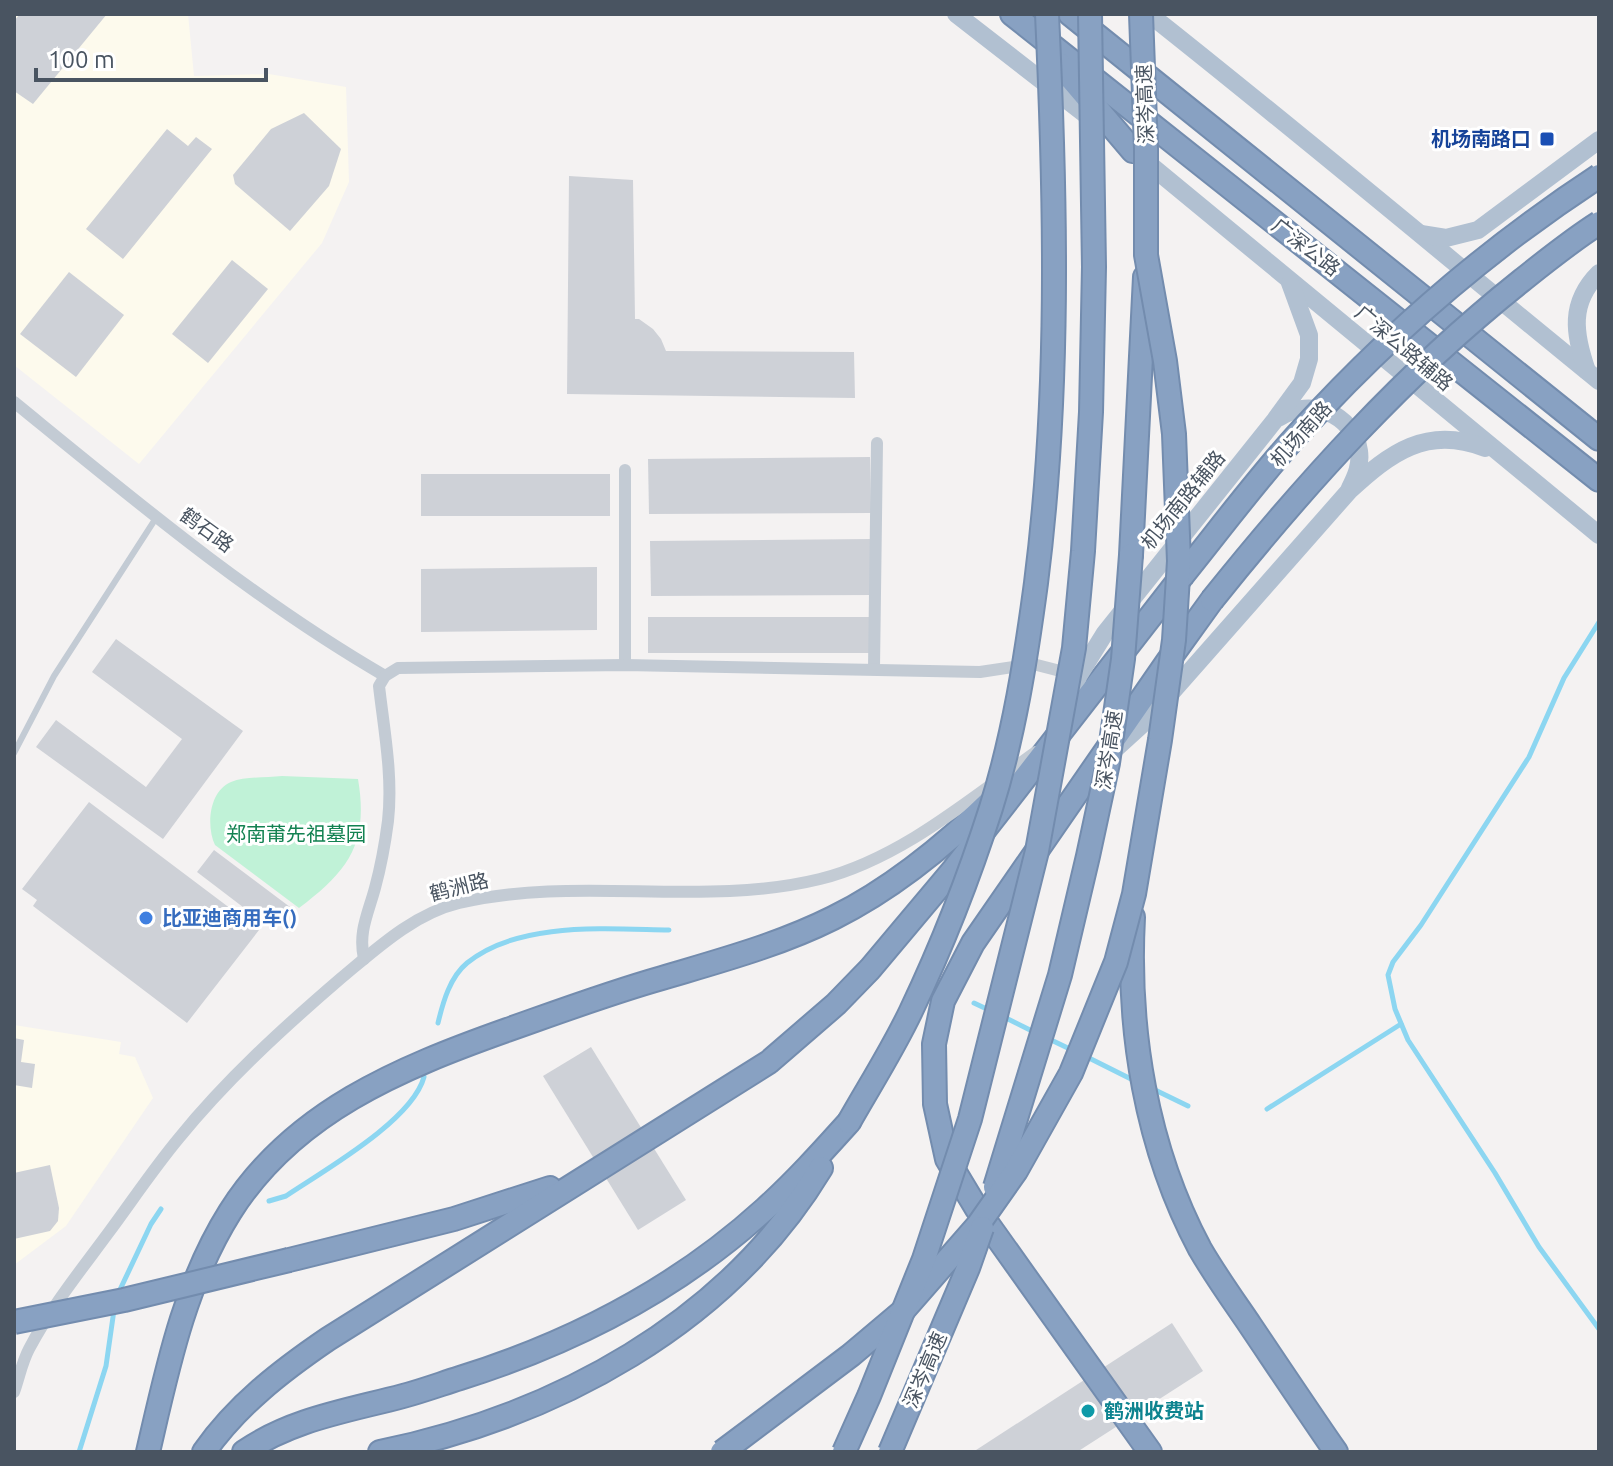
<svg xmlns="http://www.w3.org/2000/svg" width="1613" height="1466" viewBox="0 0 1613 1466" font-family="Ubuntu,'Noto Sans SC',sans-serif">
<style>
.commercial{fill:#fdfaed}
.green{fill:#c0f2d7}
.lines{fill:none;stroke-linecap:round;stroke-linejoin:round}
.stream{stroke:#8cd6f1;stroke-width:5}
.building{fill:#ced1d7}
.highway-casing{stroke:#738cae;stroke-width:26}
.lane{stroke:#c3cbd4;stroke-width:6}
.street{stroke:#c3cbd4;stroke-width:12}
.primary{stroke:#b1c0d1;stroke-width:18}
.highway{stroke:#88a1c2;stroke-width:22}
.highway-bridge-casing{stroke:#738cae;stroke-width:26;stroke-linecap:butt}
.highway-bridge{stroke:#88a1c2;stroke-width:22}
.transit-dot{fill:#1a4fb4;stroke:#fff;stroke-width:3}
.shop-dot{fill:#3f7fe0;stroke:#fff;stroke-width:3}
.culture-dot{fill:#0f9aa8;stroke:#fff;stroke-width:3}
.labels{text-anchor:middle;stroke-width:6;stroke-linejoin:round;paint-order:stroke}
.street-label{font-size:20px;fill:#495461;stroke:#fff}
.transit-label{font-size:20px;font-weight:bold;fill:#164399;stroke:#fff;text-anchor:end}
.park-label{font-size:20px;fill:#138252;stroke:#fff}
.shop-label{font-size:20px;font-weight:bold;fill:#366cbe;stroke:#fff;text-anchor:start}
.culture-label{font-size:20px;font-weight:bold;fill:#0d838f;stroke:#fff;text-anchor:start}
</style>
<rect width="100%" height="100%" fill="#f4f2f2"/>
<!-- commercial -->
<g class="commercial">
<polygon points="14,14 188,14 194,76 269,74 346,87 349,182 322,243 139,464 14,365"/>
<polygon points="14,1025 121,1042 119,1054 135,1057 153,1098 66,1226 14,1265"/>
</g>
<!-- green -->
<path class="green" d="M 282,776 L 358,779 C 369,844 348,871 299,908 L 215,845 C 206,826 209,791 231,782 C 245,776 267,778 282,776 Z"/>
<g class="lines">
<!-- stream -->
<g class="stream">
<polyline points="1599,622 1564,678 1529,757 1421,925 1393,962 1388,975 1395,1009 1408,1040 1495,1173 1539,1247 1599,1329"/>
<polyline points="974,1003 991,1011"/>
<polyline points="1004,1017 1034,1032"/>
<path d="M 438,1023 C 443,1002 450,977 467,963 C 519,921 606,929 669,930"/>
<polyline points="1047,1038 1074,1051"/>
<polyline points="1083,1055 1135,1081"/>
<polyline points="1151,1088 1188,1106"/>
<polyline points="1267,1109 1401,1024"/>
<path d="M 269,1201 L 286,1196 C 323,1171 412,1121 424,1077"/>
<polyline points="117,1296 151,1224 161,1209"/>
<polyline points="79,1452 106,1366 114,1310"/>
</g>
</g>
<!-- building -->
<g class="building">
<polygon points="20,14 107,14 33,104 14,91 14,21"/>
<polygon points="304,113 341,149 329,186 290,231 235,184 233,175 271,129"/>
<polygon points="167,129 188,146 196,137 212,149 123,259 86,229"/>
<polygon points="569,176 633,180 635,319 639,319 653,329 661,339 666,351 854,352 855,398 567,394"/>
<polygon points="232,260 268,289 208,363 172,334"/>
<polygon points="69,272 124,315 76,377 20,334"/>
<polygon points="870,457 871,513 649,514 648,459"/>
<rect x="421" y="474" width="189" height="42"/>
<polygon points="871,539 873,595 651,596 650,541"/>
<polygon points="597,567 597,630 421,632 421,569"/>
<rect x="648" y="617" width="223" height="36"/>
<polygon points="116,639 243,731 163,839 36,747 56,720 146,787 182,739 92,672"/>
<polygon points="89,802 259,930 187,1023 33,906 37,900 22,889"/>
<polygon points="214,850 290,907 275,926 258,914 256,917 197,872"/>
<polygon points="14,1038 24,1040 21,1062 35,1064 32,1088 14,1085"/>
<polygon points="591,1047 686,1200 638,1230 543,1076"/>
<polygon points="50,1165 59,1208 58,1221 50,1231 14,1239 14,1173"/>
<polygon points="1172,1323 1203,1371 1077,1452 973,1452"/>
</g>
<g class="lines">
<defs>
<g id="highway">
<polyline points="1012,14 1599,480"/>
<polyline points="1070,14 1599,439"/>
<polyline points="1059,64 1133,151"/>
<polyline points="1131,555 1145,277"/>
<path d="M 1133,917 C 1127,1030 1146,1148 1200,1249 C 1215,1275 1233,1300 1250,1325 C 1279,1368 1307,1410 1336,1452"/>
<polyline points="289,1260 454,1219 550,1188"/>
<path d="M 148,1452 C 167,1370 184,1285 230,1212 C 293,1112 400,1068 507,1030 C 558,1012 609,993 662,978 C 719,961 779,945 833,918 C 894,888 948,843 997,795"/>
<path d="M 204,1452 C 237,1405 281,1371 328,1339 L 769,1062 L 836,1004 L 870,969 L 954,869 L 1182,576"/>
<path d="M 244,1452 C 292,1419 347,1411 403,1396 C 422,1391 441,1384 460,1378 C 572,1343 678,1288 765,1209 C 795,1182 822,1152 849,1122"/>
<path d="M 380,1452 C 555,1416 727,1324 821,1168"/>
<polyline points="1150,1452 977,1209 947,1159 935,1104 934,1044 943,1001 973,943 1168,661 1212,600"/>
</g>
</defs>
<!-- highway casing -->
<use href="#highway" class="highway-casing"/>
<!-- lane -->
<polyline class="lane" points="14,753 54,676 156,518"/>
<!-- street -->
<g class="street">
<path d="M 14,402 C 133,499 252,599 385,676"/>
<polyline points="625,665 625,470"/>
<polyline points="874,668 877,443"/>
<path d="M 364,959 C 358,932 368,914 375,888 C 381,866 385,844 388,821 C 393,776 384,730 379,686 L 385,676 L 398,668 L 625,665 L 980,672 L 1033,664 L 1072,674"/>
<path d="M 14,1392 C 19,1378 22,1362 29,1349 C 51,1307 81,1270 109,1232 C 132,1201 154,1168 179,1138 C 226,1080 283,1028 340,979 C 375,950 413,914 459,903 C 577,875 702,908 820,879 C 900,859 970,799 1036,752"/>
</g>
<!-- primary -->
<g class="primary">
<polyline points="956,14 1099,125"/>
<path d="M 1149,14 C 1301,134 1449,259 1599,381"/>
<polyline points="1138,155 1599,535"/>
<polyline points="1421,234 1446,238 1478,230 1599,140"/>
<path d="M 1587,371 C 1574,334 1569,303 1599,273"/>
<path d="M 1280,417 C 1310,397 1354,414 1359,451 C 1361,465 1356,476 1350,488"/>
<polyline points="1070,696 1079,675 1105,633 1275,420 1302,383 1309,359 1309,335 1290,283"/>
<path d="M 1115,749 L 1148,719 L 1349,491 C 1390,453 1427,425 1485,448"/>
</g>
<!-- highway -->
<use href="#highway" class="highway"/>
<defs>
<g id="highway-bridge">
<path d="M 1182,576 C 1220,529 1257,479 1298,434 C 1386,337 1489,248 1599,176"/>
<path d="M 1212,600 C 1305,484 1404,374 1521,281 C 1546,261 1572,240 1599,223"/>
<path d="M 849,1122 C 870,1085 893,1049 911,1011 C 942,946 969,877 991,808 C 1014,735 1026,658 1036,583 C 1060,394 1056,203 1047,14"/>
<polyline points="995,1187 1060,975 1088,856 1108,763 1123,659 1131,555"/>
<polyline points="14,1322 124,1300 289,1260"/>
<polyline points="722,1452 851,1355 902,1312 978,1225 1016,1171 1071,1073 1116,962 1134,894 1160,740 1174,640 1179,561 1174,434 1165,361 1146,255 1146,149 1141,14"/>
<polyline points="844,1452 869,1396 924,1259 970,1119 1037,851 1074,648 1083,551 1091,412 1094,267 1090,14"/>
<polyline points="890,1452 968,1268 982,1228"/>
</g>
</defs>
<!-- highway-bridge casing -->
<use href="#highway-bridge" class="highway-bridge-casing"/>
<!-- highway-bridge -->
<use href="#highway-bridge" class="highway-bridge"/>
</g>
<!-- markers -->
<rect class="transit-dot" x="1539" y="131" width="16" height="16" rx="4"/>
<circle class="shop-dot" cx="146" cy="918" r="8"/>
<circle class="culture-dot" cx="1088" cy="1411" r="8"/>
<g class="labels">
<!-- street labels -->
<g class="street-label">
<text transform="translate(1145 104) rotate(-92)" y="7">深岑高速</text>
<text transform="translate(1306 247) rotate(38)" y="7">广深公路</text>
<text transform="translate(1404 348) rotate(40)" y="7">广深公路辅路</text>
<text transform="translate(1301 434) rotate(-48)" y="7">机场南路</text>
<text transform="translate(1183 500) rotate(-51)" y="7">机场南路辅路</text>
<text transform="translate(207 530) rotate(36)" y="7">鹤石路</text>
<text transform="translate(1109 750) rotate(-81)" y="7">深岑高速</text>
<text transform="translate(459 887) rotate(-14)" y="7">鹤洲路</text>
<text transform="translate(925 1370) rotate(-67)" y="7">深岑高速</text>
</g>
<!-- transit labels -->
<g class="transit-label">
<text x="1531" y="146">机场南路口</text>
</g>
<!-- park labels -->
<g class="park-label">
<text x="296" y="841">郑南莆先祖墓园</text>
</g>
<!-- shop labels -->
<g class="shop-label">
<text x="162" y="925">比亚迪商用车()</text>
</g>
<!-- culture labels -->
<g class="culture-label">
<text x="1104" y="1418">鹤洲收费站</text>
</g>
</g>
<!-- border -->
<rect width="1613" height="1466" fill="none" stroke="#495461" stroke-width="32"/>
<!-- scale -->
<path d="M36 68v12h230v-12" fill="none" stroke="#495461" stroke-width="4"/>
<text x="48" y="68" font-size="24" fill="#495461" stroke="#ffffff" stroke-width="6" paint-order="stroke">100 m</text>
</svg>
